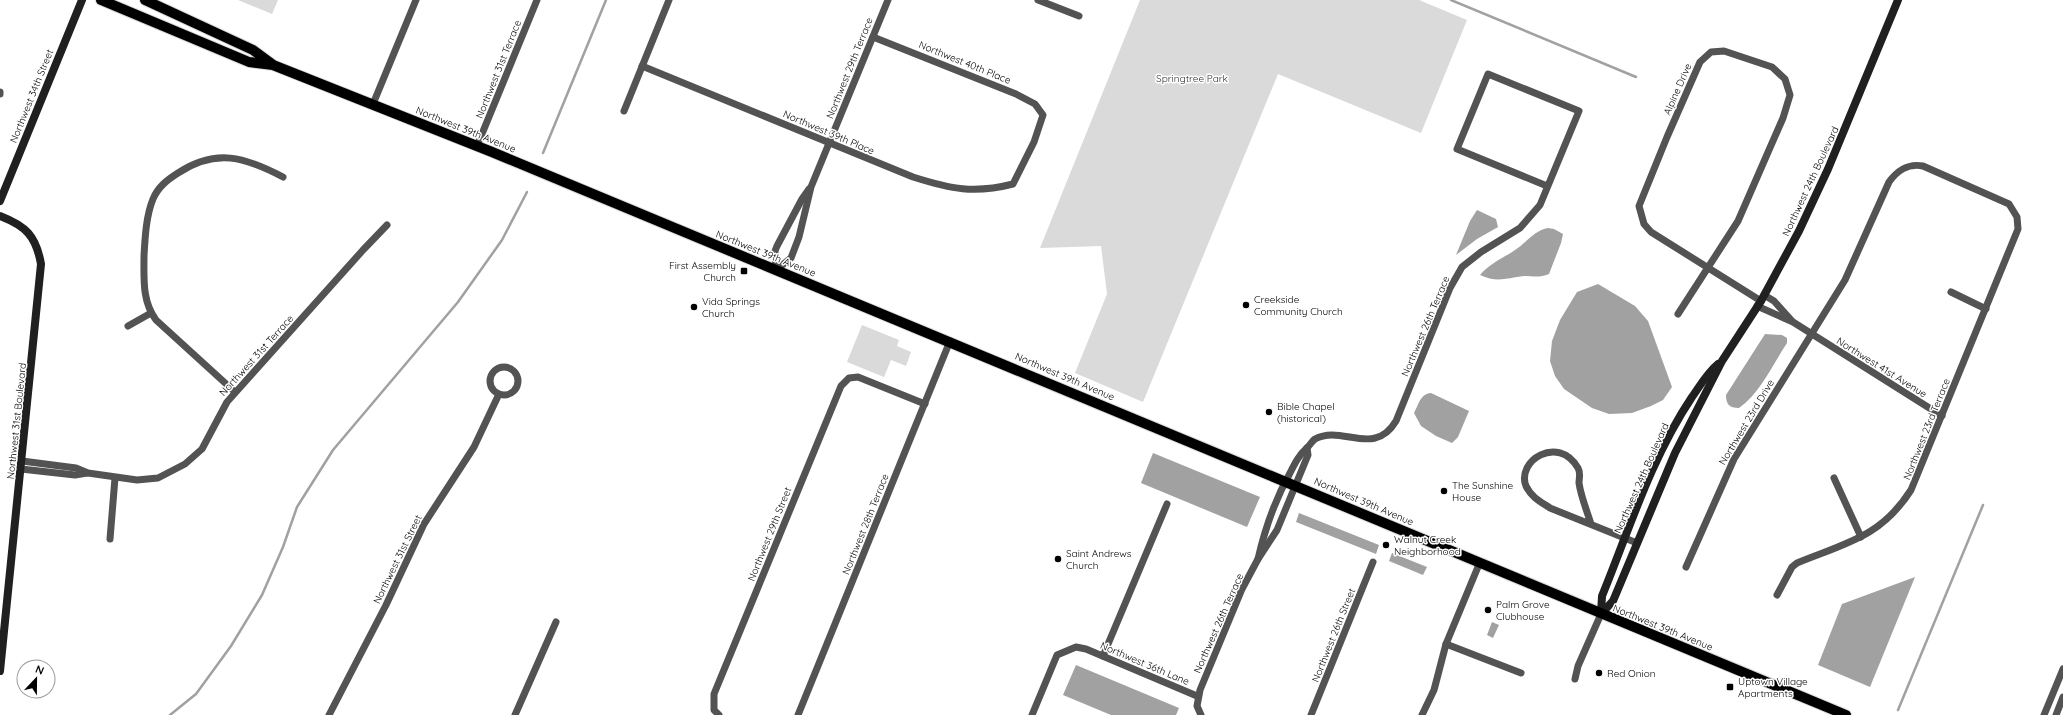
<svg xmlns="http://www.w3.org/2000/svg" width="2063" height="715" viewBox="0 0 2063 715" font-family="Quicksand,sans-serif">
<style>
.green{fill:#dadada}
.water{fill:#a1a1a1}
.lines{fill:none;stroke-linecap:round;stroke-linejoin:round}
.stream{stroke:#a1a1a1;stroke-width:2.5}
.primary-casing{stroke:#dbdbdb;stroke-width:12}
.street{stroke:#535353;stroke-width:7}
.secondary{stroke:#202020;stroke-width:8}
.primary{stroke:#000;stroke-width:10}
.poi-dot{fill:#000;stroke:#fff;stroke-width:1.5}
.labels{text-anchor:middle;stroke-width:3;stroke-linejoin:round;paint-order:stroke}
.street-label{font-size:10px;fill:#000;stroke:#fff}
.park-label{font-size:10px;fill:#313131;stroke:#fff}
.poi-label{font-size:10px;fill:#000;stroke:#fff;text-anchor:start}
</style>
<rect width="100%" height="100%" fill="#fff"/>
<!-- green -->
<g class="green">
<polygon points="238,0 278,0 272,14"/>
<polygon points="1140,0 1419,0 1467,20 1421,133 1278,74 1143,402 1075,373 1107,294 1101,246 1040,248"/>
<polygon points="862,325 899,340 897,346 911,352 906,366 891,360 884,377 847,362"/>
</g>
<!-- water -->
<g class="water">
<polygon points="1477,210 1496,219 1498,227 1477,239 1456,255 1470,221"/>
<path d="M 1548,228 L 1554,229 L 1563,234 L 1561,243 L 1549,274 C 1539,278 1533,276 1524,276 C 1507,278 1497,283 1480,275 C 1490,263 1502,259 1515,250 C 1526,243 1535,230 1548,228 Z"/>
<polygon points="1598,284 1635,306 1648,321 1672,387 1663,400 1651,406 1632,413 1609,414 1592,408 1564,389 1555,376 1550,361 1552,341 1560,320 1577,292"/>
<path d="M 1765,334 L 1782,335 L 1787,338 L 1787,343 C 1773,364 1760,393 1739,408 C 1729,408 1726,404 1726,395 Z"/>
<path d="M 1431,393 L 1469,411 L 1458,437 L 1452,443 L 1436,436 L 1421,426 L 1414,413 C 1419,404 1420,394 1431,393 Z"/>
<polygon points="1153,453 1260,497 1247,527 1141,483"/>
<polygon points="1299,513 1379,545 1376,554 1296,522"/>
<polygon points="1392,553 1427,567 1423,575 1389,561"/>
<polygon points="1915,577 1870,687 1818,665 1842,604"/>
<polygon points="1492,622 1499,625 1493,638 1487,635"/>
<polygon points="1076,665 1179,708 1176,715 1111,715 1063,695"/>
</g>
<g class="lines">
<!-- stream -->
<g class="stream">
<polyline points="1451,0 1636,77"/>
<polyline points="543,153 606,0"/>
<polyline points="1898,710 1983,505"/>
<polyline points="170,715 196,694 231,646 262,595 283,547 297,507 333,450 458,302 502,240 527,192"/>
</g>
<defs>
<g id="primary">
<polyline points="101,0 249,62 273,65 492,152 1846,715"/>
<polyline points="145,0 253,50 272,64"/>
</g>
</defs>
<!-- primary casing -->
<use href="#primary" class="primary-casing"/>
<!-- street -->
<g class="street">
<polyline points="1038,0 1079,16"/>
<path d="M 642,66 L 913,177 C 951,189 974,194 1013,184 L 1034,142 L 1043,115 L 1035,104 L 1016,94 L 873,37"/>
<polyline points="0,92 0,94"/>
<polyline points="373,104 416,0"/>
<polyline points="624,111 669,0"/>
<polyline points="477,146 537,0"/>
<polyline points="776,270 791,258 799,237 811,187 888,0"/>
<polyline points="776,270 775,251 777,246 802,199 809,189"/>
<polyline points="1951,292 1986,309"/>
<polyline points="1764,295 1774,301 1792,321"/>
<polyline points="1757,306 1793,322 1942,416"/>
<polyline points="1678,314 1738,221 1783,118 1790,95 1785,79 1772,67 1724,51 1711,52 1700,62 1667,137 1639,206 1644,224 1651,232 1761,301"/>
<polyline points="128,326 151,313"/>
<circle cx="504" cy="381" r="14"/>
<path d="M 235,392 L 156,320 C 142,301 144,279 144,256 C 145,238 146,216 153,199 C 158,187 167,180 178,173 C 216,148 245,157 283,177"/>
<polyline points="22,461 76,468 88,473 137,480 158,478 185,464 202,449 227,402 363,250 387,225"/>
<polyline points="21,469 75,475 87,473"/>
<polyline points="1834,478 1861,537"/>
<path d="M 1591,524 C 1587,511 1581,497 1579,483 C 1579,478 1581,473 1578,468 C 1558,434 1516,461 1526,486 C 1531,497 1541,502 1550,508 L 1637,543"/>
<polyline points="110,539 115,478"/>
<path d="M 1258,559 C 1265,528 1275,500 1290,473 C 1295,463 1299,455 1307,448 C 1310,445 1312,441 1315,439 C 1342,424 1374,458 1396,421 L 1450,288 L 1462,267 L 1481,252 L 1520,228 L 1540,205 L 1579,111 L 1488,74 L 1457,149 L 1547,186"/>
<path d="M 1686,567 L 1734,459 L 1845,280 L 1889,182 C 1897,171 1907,163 1923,166 L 2009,204 L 2017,217 L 2018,229 L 1911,490 C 1881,537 1846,543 1797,563 L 1792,567 L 1777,595"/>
<polyline points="1446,644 1521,673"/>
<polyline points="1103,656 1167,504"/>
<polyline points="1575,679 1578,666 1601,614"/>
<polyline points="329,715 386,605 424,524 474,447 499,394"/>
<polyline points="515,715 556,622"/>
<polyline points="719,715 714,710 714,694 841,386 849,378 858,377 925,404"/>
<polyline points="798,715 950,341"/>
<polyline points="1032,715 1057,655 1076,647 1086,649 1197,696"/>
<polyline points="1201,715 1197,706 1200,690 1242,589 1258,559 1277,530 1308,455 1307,448"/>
<polyline points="1311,715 1373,562"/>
<polyline points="1422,715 1434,690 1446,644 1480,562"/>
<polyline points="2044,715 2063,669"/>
<polyline points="2056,715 2063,697"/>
</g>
<!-- secondary -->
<g class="secondary">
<polyline points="0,201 82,0"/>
<path d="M 0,216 C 26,226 36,236 41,264 L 0,671"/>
<polyline points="1601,614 1613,601 1675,453 1722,361 1761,301 1799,231 1828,169 1898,0"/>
<path d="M 1601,614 L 1602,596 C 1629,530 1651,458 1692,397 C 1700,386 1707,373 1718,364"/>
</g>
<!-- primary -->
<use href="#primary" class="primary"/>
</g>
<!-- markers -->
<g class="poi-dot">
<rect x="740" y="267" width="8" height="8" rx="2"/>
<circle cx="1246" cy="305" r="4"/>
<circle cx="694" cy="307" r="4"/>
<circle cx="1269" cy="412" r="4"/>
<circle cx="1444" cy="491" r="4"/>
<circle cx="1386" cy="545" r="4"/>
<circle cx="1058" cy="559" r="4"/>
<circle cx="1488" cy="610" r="4"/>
<circle cx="1599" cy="673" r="4"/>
<rect x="1726" y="683" width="8" height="8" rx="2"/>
</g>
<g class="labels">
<!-- street labels -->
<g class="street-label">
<text transform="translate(965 62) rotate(22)" y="4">Northwest 40th Place</text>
<text transform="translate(849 68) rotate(-68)" y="4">Northwest 29th Terrace</text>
<text transform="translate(498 69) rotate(-68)" y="4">Northwest 31st Terrace</text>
<text transform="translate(1677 89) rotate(-66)" y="4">Alpine Drive</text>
<text transform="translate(31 96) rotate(-68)" y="4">Northwest 34th Street</text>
<text transform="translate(466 129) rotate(22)" y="4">Northwest 39th Avenue</text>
<text transform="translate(829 132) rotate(23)" y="4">Northwest 39th Place</text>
<text transform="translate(1810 181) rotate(-65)" y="4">Northwest 24th Boulevard</text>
<text transform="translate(766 253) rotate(22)" y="4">Northwest 39th Avenue</text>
<text transform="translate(1425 326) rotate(-67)" y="4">Northwest 26th Terrace</text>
<text transform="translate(256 355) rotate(-48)" y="4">Northwest 31st Terrace</text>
<text transform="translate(1882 367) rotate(32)" y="4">Northwest 41st Avenue</text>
<text transform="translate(1065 376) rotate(23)" y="4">Northwest 39th Avenue</text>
<text transform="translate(16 421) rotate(-84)" y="4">Northwest 31st Boulevard</text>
<text transform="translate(1746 422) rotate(-59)" y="4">Northwest 23rd Drive</text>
<text transform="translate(1926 429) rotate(-68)" y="4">Northwest 23rd Terrace</text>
<text transform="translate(1641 478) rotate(-66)" y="4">Northwest 24th Boulevard</text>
<text transform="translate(1364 501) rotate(23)" y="4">Northwest 39th Avenue</text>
<text transform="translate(865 524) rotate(-68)" y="4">Northwest 28th Terrace</text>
<text transform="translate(769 534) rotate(-68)" y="4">Northwest 29th Street</text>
<text transform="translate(397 559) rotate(-64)" y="4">Northwest 31st Street</text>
<text transform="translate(1218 623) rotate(-66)" y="4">Northwest 26th Terrace</text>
<text transform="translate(1663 627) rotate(22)" y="4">Northwest 39th Avenue</text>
<text transform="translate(1333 635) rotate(-68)" y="4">Northwest 26th Street</text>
<text transform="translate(1145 663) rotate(23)" y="4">Northwest 36th Lane</text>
</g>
<!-- park labels -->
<g class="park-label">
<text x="1192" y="82">Springtree Park</text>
</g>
<!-- poi labels -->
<g class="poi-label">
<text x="736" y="269" text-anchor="end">First Assembly<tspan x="736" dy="12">Church</tspan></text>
<text x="1254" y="303">Creekside<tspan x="1254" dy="12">Community Church</tspan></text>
<text x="702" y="305">Vida Springs<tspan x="702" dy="12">Church</tspan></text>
<text x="1277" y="410">Bible Chapel<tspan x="1277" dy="12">(historical)</tspan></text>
<text x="1452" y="489">The Sunshine<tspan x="1452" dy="12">House</tspan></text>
<text x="1394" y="543">Walnut Creek<tspan x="1394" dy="12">Neighborhood</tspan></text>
<text x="1066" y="557">Saint Andrews<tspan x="1066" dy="12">Church</tspan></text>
<text x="1496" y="608">Palm Grove<tspan x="1496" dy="12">Clubhouse</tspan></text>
<text x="1607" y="677">Red Onion</text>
<text x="1738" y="685">Uptown Village<tspan x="1738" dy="12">Apartments</tspan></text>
</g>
</g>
<!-- north arrow -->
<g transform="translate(36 679) rotate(22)"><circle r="19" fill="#ffffff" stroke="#999999"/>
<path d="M0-3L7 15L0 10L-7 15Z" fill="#000000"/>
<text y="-6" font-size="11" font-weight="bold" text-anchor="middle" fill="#000000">N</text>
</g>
</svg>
